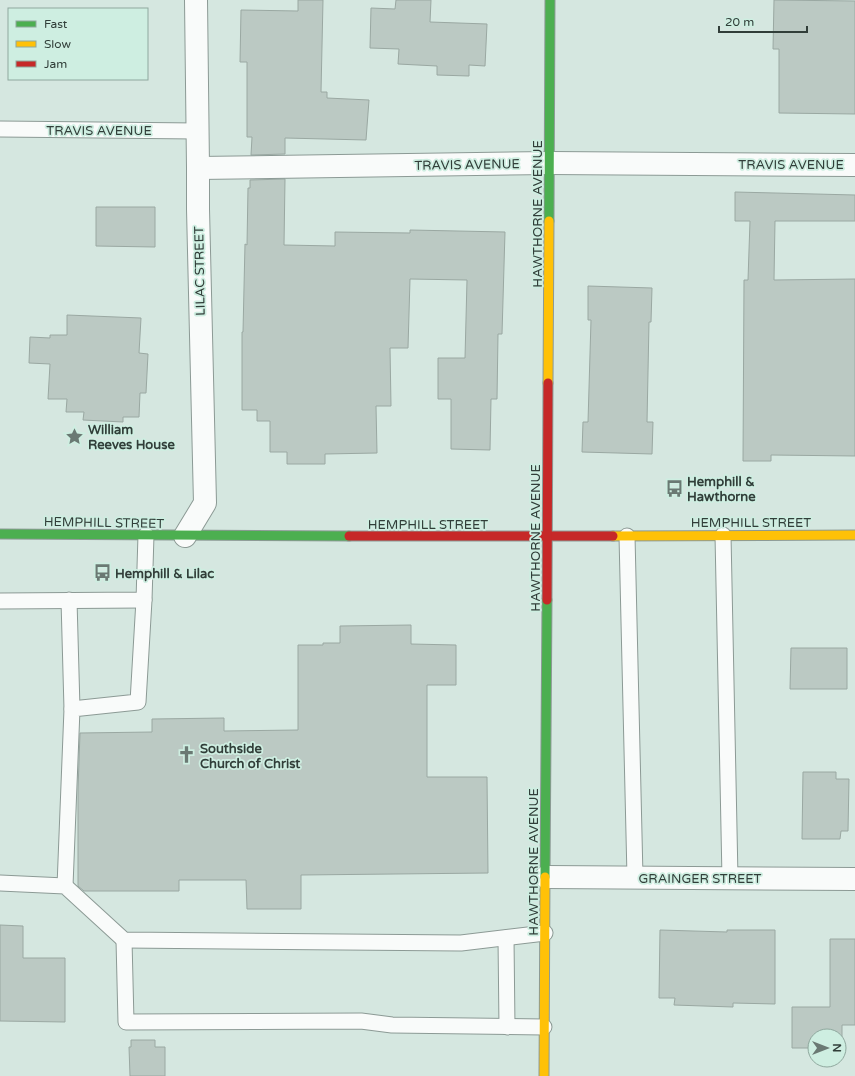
<svg xmlns="http://www.w3.org/2000/svg" width="855" height="1076" viewBox="0 0 855 1076" font-family="'Varela Round',sans-serif">
<style>
.building{fill:#bbc9c3;stroke:#9aa8a2}
.lines{fill:none;stroke-linecap:round;stroke-linejoin:round}
.lane-casing{stroke:#8c9a95;stroke-width:17}
.street-casing{stroke:#8c9a95;stroke-width:24}
.fast-casing{stroke:#8c9a95;stroke-width:11}
.slow-casing{stroke:#8c9a95;stroke-width:11}
.jam-casing{stroke:#8c9a95;stroke-width:11}
.lane{stroke:#f9fbfa;stroke-width:15}
.street{stroke:#f9fbfa;stroke-width:22}
.fast{stroke:#4caf50;stroke-width:9}
.slow{stroke:#ffc107;stroke-width:9}
.jam{stroke:#c62828;stroke-width:9}
.labels{text-anchor:middle;stroke-width:3.5;stroke-linejoin:round;paint-order:stroke}
.street-label{font-size:13px;fill:#313e39;stroke:#ceeee1}
.poi-label{font-size:13px;font-weight:bold;fill:#313e39;stroke:#ceeee1;text-anchor:start}
</style>
<rect width="100%" height="100%" fill="#d5e7e0"/>
<!-- building -->
<g class="building">
<polygon points="298,0 323,0 321,92 327,92 327,98 369,100 366,140 285,138 285,154 251,155 252,137 247,137 247,62 240,62 241,10 298,11"/>
<polygon points="396,0 431,0 430,22 487,24 485,66 469,65 469,76 437,75 437,66 398,64 399,49 370,48 371,8 395,9"/>
<polygon points="774,0 855,1 855,114 779,113 779,49 773,49"/>
<polygon points="285,179 284,245 335,246 335,232 410,233 410,230 505,232 502,334 498,334 497,399 491,399 490,450 451,449 451,399 438,399 438,358 465,358 467,280 410,279 408,348 390,348 391,406 376,406 377,453 325,454 325,464 287,464 287,452 270,452 270,421 257,421 257,410 242,410 242,332 243,332 245,244 247,245 248,188 250,188 250,180"/>
<polygon points="735,192 855,195 855,221 775,221 774,280 855,279 855,456 771,455 771,461 743,461 744,280 748,280 750,221 735,221"/>
<polygon points="96,207 155,207 155,247 96,246"/>
<polygon points="588,286 652,288 651,322 649,322 647,422 653,422 652,454 582,452 583,422 588,422 591,320 588,320"/>
<polygon points="67,315 141,318 139,353 148,354 146,393 140,393 139,417 123,417 123,422 83,420 84,412 66,412 67,399 48,399 50,364 29,363 30,337 50,338 50,335 67,335"/>
<polygon points="411,625 411,644 456,645 456,685 427,685 427,777 487,777 488,873 301,875 301,909 247,909 246,880 179,880 179,891 84,891 78,886 78,790 80,733 152,732 152,719 224,718 224,731 298,730 298,645 323,645 323,643 340,643 340,626"/>
<polygon points="791,648 847,648 847,689 790,689"/>
<polygon points="803,772 836,772 836,779 849,779 848,831 841,831 840,839 802,839"/>
<polygon points="0,925 23,926 23,958 65,958 65,1022 0,1021"/>
<polygon points="660,930 727,932 727,930 775,930 775,1004 733,1003 733,1007 674,1005 675,998 659,998"/>
<polygon points="830,939 855,939 855,1025 842,1025 842,1048 839,1048 839,1036 815,1036 815,1048 792,1048 792,1007 830,1007"/>
<polygon points="131,1040 155,1040 155,1047 165,1047 165,1076 130,1076 129,1047 131,1047"/>
</g>
<g class="lines">
<defs>
<g id="lane">
<polyline points="0,129 197,131"/>
<polyline points="723,535 730,878"/>
<polyline points="627,536 635,877"/>
<polyline points="69,600 72,709"/>
<polyline points="0,601 144,600 146,535"/>
<polyline points="0,883 65,886 124,940 461,943 545,933"/>
<polyline points="65,886 72,709 138,702 144,600"/>
<polyline points="506,938 507,1027"/>
<polyline points="124,940 126,1022 361,1021 392,1025 544,1027"/>
</g>
<g id="street">
<polyline points="198,168 550,163 855,165"/>
<polyline points="185,536 205,503 198,209 198,168 196,0"/>
<polyline points="546,877 855,879"/>
</g>
<g id="fast">
<polyline points="549,221 550,0"/>
<polyline points="0,534 349,536"/>
<polyline points="545,877 547,600"/>
</g>
<g id="slow">
<polyline points="548,383 549,221"/>
<polyline points="613,536 855,535"/>
<polyline points="544,1076 545,877"/>
</g>
<g id="jam">
<polyline points="349,536 613,536"/>
<polyline points="547,600 548,383"/>
</g>
</defs>
<!-- lane casing -->
<use href="#lane" class="lane-casing"/>
<!-- street casing -->
<use href="#street" class="street-casing"/>
<!-- fast casing -->
<use href="#fast" class="fast-casing"/>
<!-- slow casing -->
<use href="#slow" class="slow-casing"/>
<!-- jam casing -->
<use href="#jam" class="jam-casing"/>
<!-- lane -->
<use href="#lane" class="lane"/>
<!-- street -->
<use href="#street" class="street"/>
<!-- fast -->
<use href="#fast" class="fast"/>
<!-- slow -->
<use href="#slow" class="slow"/>
<!-- jam -->
<use href="#jam" class="jam"/>
</g>
<!-- icons -->
<defs>
<symbol id="sight-bare" viewBox="-9 -9 18 18"><path d="M0-6L1.8-2.2L6-1.7L2.9 1.2L3.7 5.4L0 3.3L-3.7 5.4L-2.9 1.2L-6-1.7L-1.8-2.2Z" fill="#6a7973" stroke="#ceeee1" stroke-width="2.5" paint-order="stroke"/></symbol>
<symbol id="bus-bare" viewBox="-9 -9 18 18"><path d="M-5-6H5V4H4V6H2V4H-2V6H-4V4H-5ZM-3.5-4V0h7V-4ZM-3.5 1.2v1.5H-2V1.2ZM2 1.2v1.5H3.5V1.2Z" fill="#6a7973" stroke="#ceeee1" stroke-width="2.5" paint-order="stroke"/></symbol>
<symbol id="church-bare" viewBox="-9 -9 18 18"><path d="M-1.2-6h2.4v3.5h3.3v2.4h-3.3V6h-2.4V-.1h-3.3v-2.4h3.3Z" fill="#6a7973" stroke="#ceeee1" stroke-width="2.5" paint-order="stroke"/></symbol>
</defs>
<g fill-rule="evenodd">
<use href="#sight-bare" x="62" y="424" width="25" height="25"/>
<use href="#bus-bare" x="662" y="476" width="25" height="25"/>
<use href="#bus-bare" x="90" y="560" width="25" height="25"/>
<use href="#church-bare" x="174" y="742" width="25" height="25"/>
</g>
<g class="labels">
<!-- street labels -->
<g class="street-label">
<text x="99" y="135">TRAVIS AVENUE</text>
<text transform="translate(467 164) rotate(-1)" y="5">TRAVIS AVENUE</text>
<text x="791" y="169">TRAVIS AVENUE</text>
<text transform="translate(537 214) rotate(-90)" y="5">HAWTHORNE AVENUE</text>
<text transform="translate(199 271) rotate(-91)" y="5">LILAC STREET</text>
<text transform="translate(104 522) rotate(1)" y="5">HEMPHILL STREET</text>
<text x="751" y="527">HEMPHILL STREET</text>
<text x="428" y="529">HEMPHILL STREET</text>
<text transform="translate(535 538) rotate(-90)" y="5">HAWTHORNE AVENUE</text>
<text transform="translate(533 862) rotate(-90)" y="5">HAWTHORNE AVENUE</text>
<text x="700" y="883">GRAINGER STREET</text>
</g>
<!-- poi labels -->
<g class="poi-label">
<text x="88" y="434">William<tspan x="88" dy="15">Reeves House</tspan></text>
<text x="687" y="486">Hemphill &amp;<tspan x="687" dy="15">Hawthorne</tspan></text>
<text x="115" y="578">Hemphill &amp; Lilac</text>
<text x="200" y="753">Southside<tspan x="200" dy="15">Church of Christ</tspan></text>
</g>
</g>
<!-- legend -->
<rect x="8" y="8" width="140" height="72" fill="#ceeee1" stroke="#8fa89e"/>
<rect x="16" y="21" width="20" height="6" fill="#4caf50" stroke="#8fa89e"/>
<text x="44" y="28" font-size="12" fill="#313e39">Fast</text>
<rect x="16" y="41" width="20" height="6" fill="#ffc107" stroke="#8fa89e"/>
<text x="44" y="48" font-size="12" fill="#313e39">Slow</text>
<rect x="16" y="61" width="20" height="6" fill="#c62828" stroke="#8fa89e"/>
<text x="44" y="68" font-size="12" fill="#313e39">Jam</text>
<!-- north arrow -->
<g transform="translate(827 1048) rotate(90)"><circle r="19" fill="#ceeee1" stroke="#8fa89e"/>
<path d="M0-3L7 15L0 10L-7 15Z" fill="#6a7973"/>
<text y="-6" font-size="11" font-weight="bold" text-anchor="middle" fill="#313e39">N</text>
</g>
<!-- scale -->
<path d="M719 26v6h88v-6" fill="none" stroke="#313e39" stroke-width="2"/>
<text x="725" y="26" font-size="12" fill="#313e39" stroke="#ceeee1" stroke-width="3" paint-order="stroke">20 m</text>
</svg>
